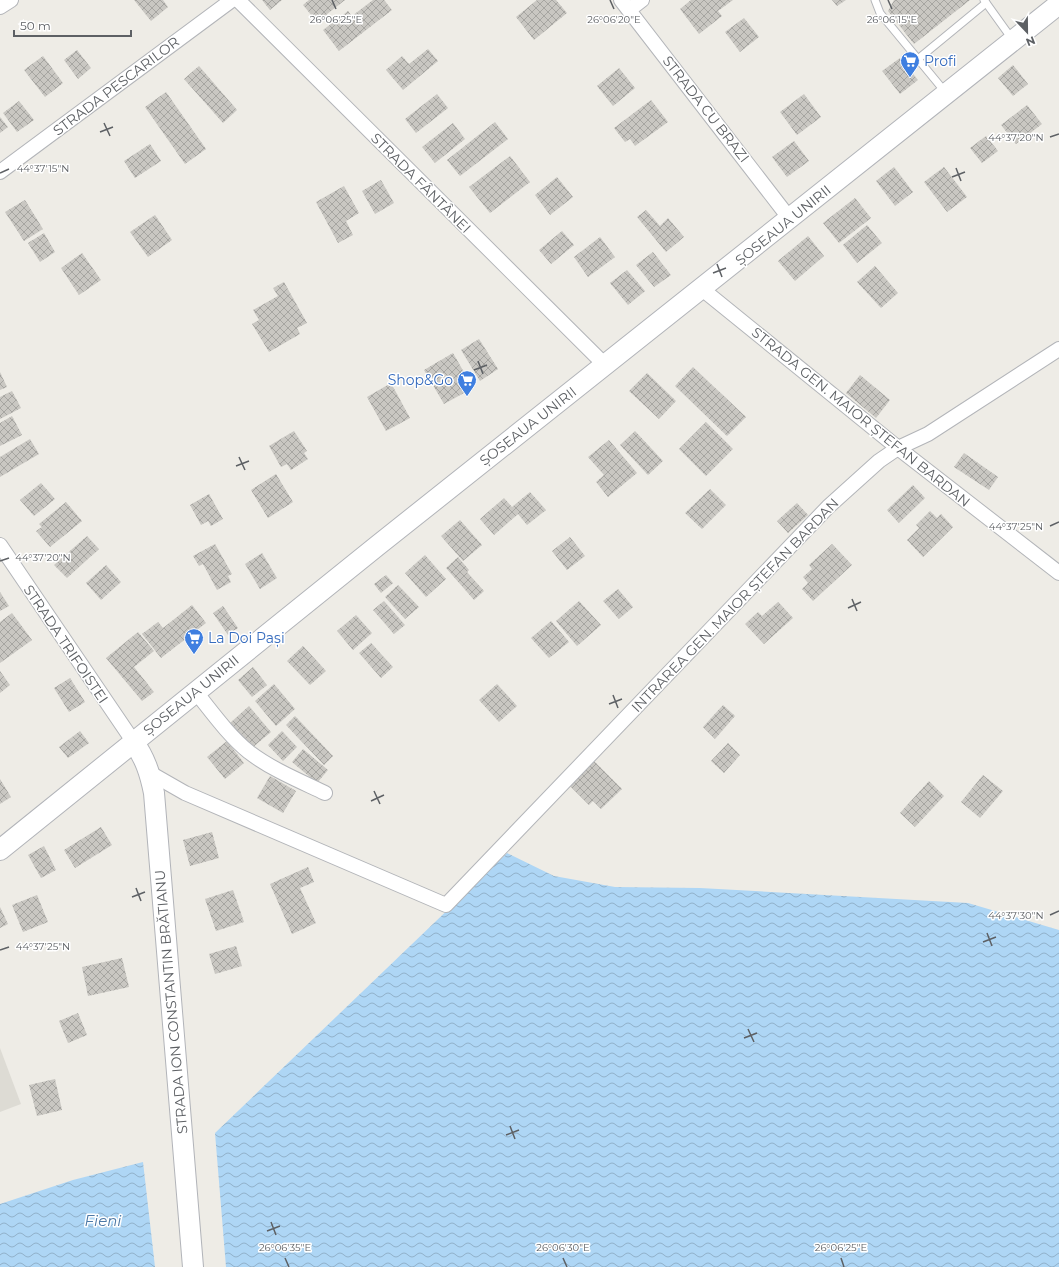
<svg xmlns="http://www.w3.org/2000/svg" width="1059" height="1267" viewBox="0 0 1059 1267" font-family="Montserrat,sans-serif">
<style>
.education{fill:#dddbd4}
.water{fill:url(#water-waves)}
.building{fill:url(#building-cross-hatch)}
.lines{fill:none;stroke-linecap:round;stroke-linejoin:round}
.lane-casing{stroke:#b3b5b9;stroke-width:9}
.street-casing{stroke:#b3b5b9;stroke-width:16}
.secondary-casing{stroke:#b2b4b9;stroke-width:22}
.lane{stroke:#fff;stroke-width:7}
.street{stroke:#fff;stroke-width:14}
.secondary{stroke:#fff;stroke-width:20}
.ticks{fill:none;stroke:#5d6064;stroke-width:1.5}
.labels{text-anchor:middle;stroke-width:3;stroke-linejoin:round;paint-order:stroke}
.shop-label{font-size:14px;fill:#366cbe;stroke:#fff;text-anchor:start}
.street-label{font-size:14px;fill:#5d6064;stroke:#fff}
.water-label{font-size:15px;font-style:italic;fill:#4c78a6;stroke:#fff}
.ticks-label{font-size:10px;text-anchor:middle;fill:#5d6064;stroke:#fff;stroke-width:3;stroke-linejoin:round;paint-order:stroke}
</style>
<defs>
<pattern id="water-waves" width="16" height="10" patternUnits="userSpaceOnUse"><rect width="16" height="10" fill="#aed6f5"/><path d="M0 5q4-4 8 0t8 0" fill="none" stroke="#91b1ca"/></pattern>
<pattern id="building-cross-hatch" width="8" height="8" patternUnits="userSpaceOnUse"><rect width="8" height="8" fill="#c9c7c2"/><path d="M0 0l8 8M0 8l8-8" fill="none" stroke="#a6a5a1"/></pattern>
</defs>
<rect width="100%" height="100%" fill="#eeece6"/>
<!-- education -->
<polygon class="education" points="0,1048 21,1104 0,1112"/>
<!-- water -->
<g class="water">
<polygon points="507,853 554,876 615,887 700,888 968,903 1059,930 1059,1267 226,1267 215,1133"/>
<polygon points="143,1162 155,1267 0,1267 0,1204 73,1180"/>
</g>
<!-- building -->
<g class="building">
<polygon points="134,0 163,0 168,7 151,21"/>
<polygon points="262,0 282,0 270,10"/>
<polygon points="309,0 345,0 317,22 303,5"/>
<polygon points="373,0 384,0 392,10 339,51 323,30 348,11 352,16"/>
<polygon points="537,0 556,0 567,13 534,40 516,17"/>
<polygon points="691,0 733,0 718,11 722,16 699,34 680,9"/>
<polygon points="832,0 846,0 837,6"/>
<polygon points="894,0 970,0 914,44 888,11"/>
<polygon points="744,18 759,37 740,52 725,32"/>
<polygon points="428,49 438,61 403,90 386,70 402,56 409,64"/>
<polygon points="77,50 91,68 78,79 64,60"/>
<polygon points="43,56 63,83 45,97 24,70"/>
<polygon points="900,58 918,80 900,94 882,71"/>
<polygon points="1013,65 1028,84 1013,96 998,78"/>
<polygon points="199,66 237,110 223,123 184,79"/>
<polygon points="619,68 635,88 613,106 597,86"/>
<polygon points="166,92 206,149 185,164 145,107"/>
<polygon points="437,94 448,108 416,133 405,119"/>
<polygon points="804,94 821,117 797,135 780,112"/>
<polygon points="651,100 668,122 635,146 630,139 625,142 614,128"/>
<polygon points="19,101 34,120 17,132 3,113"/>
<polygon points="1027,105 1042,124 1016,144 1001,125"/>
<polygon points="0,117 8,127 0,133"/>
<polygon points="495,122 508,139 460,176 447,160"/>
<polygon points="453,123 465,139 435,163 422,147"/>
<polygon points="986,136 998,151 982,163 970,148"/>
<polygon points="794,141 809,161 787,177 772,157"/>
<polygon points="150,144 161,161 135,178 124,161"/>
<polygon points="510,156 530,182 490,213 469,187"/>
<polygon points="894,167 913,192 895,206 876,181"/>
<polygon points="944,167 967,197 947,212 924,182"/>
<polygon points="557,177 573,197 550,215 535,195"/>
<polygon points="381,180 394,203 375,214 362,191"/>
<polygon points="344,186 359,213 346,221 353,235 338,243 316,202"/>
<polygon points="855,198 871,218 839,243 823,223"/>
<polygon points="25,200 43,229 24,241 5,212"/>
<polygon points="646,210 660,226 668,218 684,237 666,252 637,217"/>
<polygon points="155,215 172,240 148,257 130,232"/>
<polygon points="867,225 882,243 857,263 843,245"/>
<polygon points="562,231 574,245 551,264 539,250"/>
<polygon points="44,233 55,252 40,262 28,243"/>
<polygon points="808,236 824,256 795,281 778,261"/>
<polygon points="600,237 615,257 588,277 574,257"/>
<polygon points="653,252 671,275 654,287 636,265"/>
<polygon points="82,253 101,280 79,295 61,268"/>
<polygon points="875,266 898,293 881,308 857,282"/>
<polygon points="627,270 645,291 628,305 610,283"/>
<polygon points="284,282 307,323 297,328 300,334 269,352 252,324 259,320 253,310 278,296 273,288"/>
<polygon points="479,339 498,369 480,381 461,350"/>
<polygon points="453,353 473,388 444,404 424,370"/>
<polygon points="693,367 746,417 727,436 675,386"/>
<polygon points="0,372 7,387 0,390"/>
<polygon points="647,373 676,401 659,419 629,391"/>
<polygon points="860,375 890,400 876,418 846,393"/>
<polygon points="391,383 410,418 386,431 367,397"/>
<polygon points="12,391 21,408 0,419 0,397"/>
<polygon points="12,416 22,435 0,446 0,423"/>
<polygon points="706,422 733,449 706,476 679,449"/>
<polygon points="294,431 307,451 304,453 308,459 291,470 287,464 281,467 269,446"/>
<polygon points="635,431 663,461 648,475 620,445"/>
<polygon points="30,439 39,454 0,477 0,457"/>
<polygon points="609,440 637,473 608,497 596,482 604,475 588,457"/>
<polygon points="964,453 998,477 989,490 954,467"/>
<polygon points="276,474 293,502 268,518 251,490"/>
<polygon points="41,483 55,499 34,516 20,500"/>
<polygon points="913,485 925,498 899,523 887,510"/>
<polygon points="710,489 726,505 702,529 685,513"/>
<polygon points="530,492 546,510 527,525 518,514 494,535 480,519 504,498 512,507"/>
<polygon points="209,494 223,519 211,526 208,521 201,525 190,505"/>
<polygon points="66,502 82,521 50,547 36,531 42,527 39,524"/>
<polygon points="797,503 808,515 788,533 777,521"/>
<polygon points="930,511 937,518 941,514 953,527 923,557 907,540 919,528 916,525"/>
<polygon points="460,520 482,545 463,561 441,536"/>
<polygon points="87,536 99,549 67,578 54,565"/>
<polygon points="570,537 585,556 567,570 552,551"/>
<polygon points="215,544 232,574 228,576 231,582 217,590 203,564 199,566 193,556"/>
<polygon points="832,544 852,565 813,601 802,589 808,583 803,577 812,569 809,565"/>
<polygon points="262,553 277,578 260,589 245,564"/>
<polygon points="425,555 446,579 426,597 405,573"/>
<polygon points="458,557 469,570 467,572 484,591 474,600 446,568"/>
<polygon points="106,565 121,582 101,600 86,583"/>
<polygon points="386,575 393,583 381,593 374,584"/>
<polygon points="398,585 419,607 405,619 385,597"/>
<polygon points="618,589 633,607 619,619 603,601"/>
<polygon points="0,592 9,606 0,611"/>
<polygon points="384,601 405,625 394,634 373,610"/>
<polygon points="579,601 601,625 577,646 556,621"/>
<polygon points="778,602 793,618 764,644 745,624 758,612 762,616"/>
<polygon points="192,605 206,623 161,658 142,634 158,622 163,628"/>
<polygon points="223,606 238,628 228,635 213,613"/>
<polygon points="12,613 32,640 0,663 0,622"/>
<polygon points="356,615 372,633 353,650 337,631"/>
<polygon points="551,621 569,642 549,658 531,638"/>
<polygon points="138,632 154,651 134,667 154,692 142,701 106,658"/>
<polygon points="371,643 393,667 381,678 359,653"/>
<polygon points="303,646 326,671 310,685 287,661"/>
<polygon points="253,667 267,685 252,697 238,680"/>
<polygon points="0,671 10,685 0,693"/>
<polygon points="70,678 85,702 69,712 54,688"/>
<polygon points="274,684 295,709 276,726 255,701"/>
<polygon points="497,684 517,706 499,722 479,700"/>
<polygon points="723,705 735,716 715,739 703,727"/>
<polygon points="249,706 271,732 252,748 230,723"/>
<polygon points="295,716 333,756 324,765 286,725"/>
<polygon points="80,731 89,743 68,758 59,747"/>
<polygon points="282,731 297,747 283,761 268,745"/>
<polygon points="227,741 244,763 225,779 207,757"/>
<polygon points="728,743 740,755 724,773 711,761"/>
<polygon points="303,749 328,770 317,783 292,762"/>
<polygon points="594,761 622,789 601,809 593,801 589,805 570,786"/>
<polygon points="983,775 1003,791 980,818 961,802"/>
<polygon points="270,776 296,791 283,813 257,798"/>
<polygon points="0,779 11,797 0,804"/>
<polygon points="929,781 944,796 915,827 900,813"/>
<polygon points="101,827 112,845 75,868 64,850"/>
<polygon points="212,832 219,858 190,866 183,840"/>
<polygon points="44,846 56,870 41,878 28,855"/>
<polygon points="308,867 314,882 300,888 316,923 292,934 270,884"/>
<polygon points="233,890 244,922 216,931 205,899"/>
<polygon points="37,895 48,922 23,932 12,905"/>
<polygon points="0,907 8,924 0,928"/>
<polygon points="236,946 242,966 215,974 209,954"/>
<polygon points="122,958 129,987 88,996 82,967"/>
<polygon points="78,1013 87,1035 68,1043 59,1021"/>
<polygon points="55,1079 62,1110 37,1116 29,1085"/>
</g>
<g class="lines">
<defs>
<g id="lane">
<polyline points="875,0 880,13 946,93"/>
<polyline points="984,0 1012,39"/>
<polyline points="918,59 986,3"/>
</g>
<g id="street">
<polyline points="238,0 605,365"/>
<polyline points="621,0 790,219"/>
<polyline points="0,7 11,0"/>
<polyline points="629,10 642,0"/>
<polyline points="0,172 232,0"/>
<polyline points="702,289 898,448 1059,573"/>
<polyline points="0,545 133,741"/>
<path d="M 195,691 C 212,712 228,735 249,752 C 271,769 300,781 325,793"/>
<polyline points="150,773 185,793 446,905 828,507 879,461 898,448 928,434 1059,349"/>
</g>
<g id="secondary">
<path d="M 133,741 C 145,758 150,773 154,793 L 193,1267"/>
<polyline points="0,850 377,546 1059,4"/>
</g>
</defs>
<!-- lane casing -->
<use href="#lane" class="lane-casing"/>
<!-- street casing -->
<use href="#street" class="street-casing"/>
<!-- secondary casing -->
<use href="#secondary" class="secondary-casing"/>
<!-- lane -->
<use href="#lane" class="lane"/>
<!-- street -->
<use href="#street" class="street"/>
<!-- secondary -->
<use href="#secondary" class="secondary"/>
</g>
<!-- ticks -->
<path class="ticks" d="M 332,0 L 336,9M 610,0 L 614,9M 888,0 L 892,9M 104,123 L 110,136M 100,132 L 113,127M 1050,137 L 1059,134M 956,168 L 961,181M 0,173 L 9,169M 952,177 L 965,172M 717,264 L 722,277M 713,273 L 726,268M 478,361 L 483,374M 474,370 L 487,365M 239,457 L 245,470M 236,466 L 249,461M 1050,526 L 1059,522M 0,561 L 9,558M 852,599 L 857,611M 848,608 L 861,602M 613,695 L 618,708M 609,704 L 622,699M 374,791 L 380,804M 371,801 L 384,795M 136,888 L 141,901M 132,897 L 145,892M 1050,915 L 1059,911M 987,933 L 992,946M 983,942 L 996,937M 0,950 L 9,947M 748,1029 L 754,1042M 744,1038 L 757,1033M 510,1126 L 515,1139M 506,1135 L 519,1130M 271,1222 L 276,1235M 267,1231 L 280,1226M 285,1258 L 289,1267M 563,1258 L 567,1267M 841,1258 L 844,1267"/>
<!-- icons -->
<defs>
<symbol id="supermarket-pin" viewBox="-11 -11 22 30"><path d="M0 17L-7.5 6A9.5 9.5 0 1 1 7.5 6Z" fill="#3f7fe0" stroke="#fff"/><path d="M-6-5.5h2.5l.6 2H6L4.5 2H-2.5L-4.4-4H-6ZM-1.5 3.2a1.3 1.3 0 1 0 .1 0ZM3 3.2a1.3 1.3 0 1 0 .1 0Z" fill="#fff"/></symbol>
</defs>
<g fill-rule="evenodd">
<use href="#supermarket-pin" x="899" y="50" width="22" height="30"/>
<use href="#supermarket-pin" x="456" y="369" width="22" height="30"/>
<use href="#supermarket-pin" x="183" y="627" width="22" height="30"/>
</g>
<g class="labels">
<!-- shop labels -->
<g class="shop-label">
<text x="924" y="66">Profi</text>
<text x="453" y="385" text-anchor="end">Shop&amp;Go</text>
<text x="208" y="643">La Doi Pași</text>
</g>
<!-- street labels -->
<g class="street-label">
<text transform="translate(116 86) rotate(-37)" y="5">STRADA PESCARILOR</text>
<text transform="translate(706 109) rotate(52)" y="5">STRADA CU BRAZI</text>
<text transform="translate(421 183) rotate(45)" y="5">STRADA FÂNTÂNEI</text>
<text transform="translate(783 225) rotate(-39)" y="5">ȘOSEAUA UNIRII</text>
<text transform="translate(861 417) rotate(39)" y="5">STRADA GEN. MAIOR ȘTEFAN BARDAN</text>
<text transform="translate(528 426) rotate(-38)" y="5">ȘOSEAUA UNIRII</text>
<text transform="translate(735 605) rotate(-46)" y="5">INTRAREA GEN. MAIOR ȘTEFAN BARDAN</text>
<text transform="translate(66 644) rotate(56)" y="5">STRADA TRIFOISTEI</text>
<text transform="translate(191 695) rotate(-39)" y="5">ȘOSEAUA UNIRII</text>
<text transform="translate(171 1002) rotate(-95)" y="5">STRADA ION CONSTANTIN BRĂTIANU</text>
</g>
<!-- water labels -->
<g class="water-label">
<text x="103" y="1226">Fieni</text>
</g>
</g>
<g class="ticks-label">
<text x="336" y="23">26°06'25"E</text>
<text x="614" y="23">26°06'20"E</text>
<text x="892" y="23">26°06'15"E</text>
<text x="1016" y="141">44°37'20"N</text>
<text x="43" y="172">44°37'15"N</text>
<text x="1016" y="530">44°37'25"N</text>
<text x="43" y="561">44°37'20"N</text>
<text x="1016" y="919">44°37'30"N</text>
<text x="43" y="950">44°37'25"N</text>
<text x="285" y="1251">26°06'35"E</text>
<text x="563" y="1251">26°06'30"E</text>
<text x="841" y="1251">26°06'25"E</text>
</g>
<!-- north arrow -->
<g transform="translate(1027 32) rotate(158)" stroke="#ffffff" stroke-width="3" paint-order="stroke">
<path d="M0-3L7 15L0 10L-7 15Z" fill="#5d6064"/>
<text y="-6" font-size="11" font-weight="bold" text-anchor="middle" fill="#5d6064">N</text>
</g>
<!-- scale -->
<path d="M14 30v6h117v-6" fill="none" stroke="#5d6064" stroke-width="2"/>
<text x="20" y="30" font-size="12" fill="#5d6064" stroke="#ffffff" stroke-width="3" paint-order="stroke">50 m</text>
</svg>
